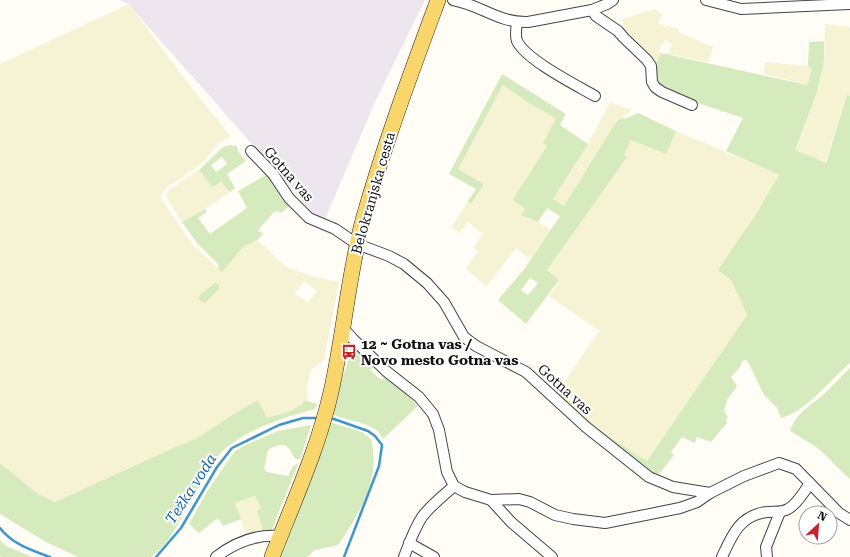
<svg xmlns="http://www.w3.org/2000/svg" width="850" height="557" viewBox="0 0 850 557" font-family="'Roboto Serif',serif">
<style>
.industrial{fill:#eee6ef}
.farmland{fill:#f6f3d4;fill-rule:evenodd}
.green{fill:#d5ebbd;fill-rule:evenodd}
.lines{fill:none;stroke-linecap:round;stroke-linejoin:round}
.stream{stroke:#3f96cf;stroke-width:2.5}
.minor-casing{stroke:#444;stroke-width:12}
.primary-casing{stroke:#222;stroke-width:16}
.minor{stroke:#fff;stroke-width:10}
.primary{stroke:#f9d66b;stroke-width:15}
.labels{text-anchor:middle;stroke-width:4;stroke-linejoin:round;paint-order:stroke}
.street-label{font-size:14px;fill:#111;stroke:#fff}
.poi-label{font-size:14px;font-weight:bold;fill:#111;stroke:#fff;text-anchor:start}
.water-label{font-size:15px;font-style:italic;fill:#1768a6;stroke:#fff}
</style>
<rect width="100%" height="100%" fill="#fffdf5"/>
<!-- industrial -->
<polygon class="industrial" points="119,0 425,0 375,102 323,224 128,4"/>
<!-- farmland -->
<g class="farmland">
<path d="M 129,4 L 181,74 L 230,136 L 229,138 L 219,143 L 203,162 L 176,182 L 167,186 L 160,197 L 192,244 L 222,271 L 243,247 L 257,240 L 286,267 L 311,276 L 339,282 L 324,360 L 311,370 L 307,385 L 308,401 L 304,401 L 301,405 L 288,412 L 267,418 L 258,401 L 237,412 L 197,438 L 171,449 L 55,502 L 38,494 L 0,463 L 0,64 ZM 304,281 L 317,291 L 308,303 L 295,293 Z"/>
<polygon points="655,9 662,15 658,23 666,27 668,25 679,30 679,32 713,47 708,62 668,54 672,44 665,40 659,51 661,53 654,67 628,39 622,19"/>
<polygon points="825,24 850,27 850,96 847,95 825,163 795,150 817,92 824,62"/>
<polygon points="765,62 808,66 812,68 807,85 764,74"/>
<polygon points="503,85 530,104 557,118 543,143 547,146 513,199 514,201 525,209 522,215 538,222 551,230 530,259 516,248 486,287 466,268 478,252 474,247 483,234 468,222 459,233 452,227 468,201 471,204 484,184 458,169"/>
<polygon points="610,102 631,110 629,113 618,120 611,130 564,206 553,199 588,144"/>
<polygon points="676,131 779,175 756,214 731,280 747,315 647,461 627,449 578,412 559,390 599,331 549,296 559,280 547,270 626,157 624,155 631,140 666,154"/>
<polygon points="199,170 212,186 221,182 230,192 205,209 182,222 166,196 169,190"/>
<polygon points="256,496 261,508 257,511 264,533 247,537 235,503"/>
</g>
<!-- green -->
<g class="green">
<path d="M 824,41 L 824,62 L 817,92 L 795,150 L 826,163 L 847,95 L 850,96 L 850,363 C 831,379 806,412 781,418 L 777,408 L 764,395 L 748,362 L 745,360 L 742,361 L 740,367 L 731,377 L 737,386 L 727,400 L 724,411 L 728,417 L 726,419 L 727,423 L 711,442 L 697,437 L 695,443 L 682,437 L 671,452 L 674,455 L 660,473 L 655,475 L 615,446 L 556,394 L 559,390 C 579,417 617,443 647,461 L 747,315 L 731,280 L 718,270 L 756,214 L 779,175 L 726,151 L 743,118 L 677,96 L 658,87 L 654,67 L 661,53 L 807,85 L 812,69 L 808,66 L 809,42 Z"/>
<path d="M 502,74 L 566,114 L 560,125 L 588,144 L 553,199 L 564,206 L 611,130 L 618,120 L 622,118 L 624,119 L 638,113 L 676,131 L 666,154 L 631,140 L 624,155 L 627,157 L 547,270 L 559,280 L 526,324 L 498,300 L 525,268 L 560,216 L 547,208 L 538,222 L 521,215 L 525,209 L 514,201 L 513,199 L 547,146 L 543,143 L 556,118 L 530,104 L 503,85 L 458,169 L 484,184 L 471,204 L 468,201 L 476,189 L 449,174 ZM 530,278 L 538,283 L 528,295 L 521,290 Z"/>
<path d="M 231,145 L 233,146 L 236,145 L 239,153 L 246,161 L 227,174 L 235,188 L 230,192 L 221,182 L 212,187 L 199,170 L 222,148 L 226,146 ZM 222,157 L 227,164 L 216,172 L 211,165 Z"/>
<path d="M 266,175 C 276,184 281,195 290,205 L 282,213 L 275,211 L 258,230 L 263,234 L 257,240 L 243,247 L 222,272 L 218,268 L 219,265 L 197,243 L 182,222 L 205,209 L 207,212 L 198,218 L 210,234 L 247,208 L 238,191 Z"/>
<polygon points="215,283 219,284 219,289 205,303 199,300 200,295"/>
<polygon points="351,344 374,366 370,370 381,380 385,377 407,394 418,406 383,439 378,431 367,425 330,414 348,362 350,346"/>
<path d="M 850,368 L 850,479 C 839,470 830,459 820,450 C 811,443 800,437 790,431 C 795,413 812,405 825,393 C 834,385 841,376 850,368 Z"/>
<path d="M 258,400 L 267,418 L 288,412 L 301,405 L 304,401 L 308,401 L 317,404 L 315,409 C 282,418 242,430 218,456 C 208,468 196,492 188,506 C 178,524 168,545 151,557 L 78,557 L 46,542 L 0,514 L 0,463 L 38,494 L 55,502 L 171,449 L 197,438 L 237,412 Z"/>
<path d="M 329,422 L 362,432 L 371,439 C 381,479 360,513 338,545 L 315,550 L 307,557 L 280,557 Z"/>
<path d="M 311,425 L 300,460 L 294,458 C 287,441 283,443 268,450 L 264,469 L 267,472 L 288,476 L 293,466 L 298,464 L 271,532 L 264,533 L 257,511 L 261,508 L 255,496 L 235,503 L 241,519 L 223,526 L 218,518 L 199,533 L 189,524 L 208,490 L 235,451 L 252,442 L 278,431 Z"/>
<polygon points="0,540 6,546 32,557 2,557 0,556"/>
</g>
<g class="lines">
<!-- stream -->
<g class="stream">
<polyline points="329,419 334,419 368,431 375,436 382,445 379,466 344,557"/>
<path d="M 0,528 C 12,544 31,550 50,557"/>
<polyline points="156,557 181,528 217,467 232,448 279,425 303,418 318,418"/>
</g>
<defs>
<g id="minor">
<path d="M 453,0 C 481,5 498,23 528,22 L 592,10 L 607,4 L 613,0"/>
<polyline points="706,0 741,9 850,4"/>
<polyline points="592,10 596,16 618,31 624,38 647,60 651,66 652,82 655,87 662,92 692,105"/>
<path d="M 517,23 C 516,29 515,35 517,41 C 526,60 576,85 595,96"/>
<polyline points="251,151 273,174 289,198 309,218 335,229 357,244 389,256 404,264 427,283 444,302 464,337 476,346 526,372 586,427 649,477 673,487 710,493"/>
<polyline points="342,327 353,339 386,371 419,397 433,414 439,430 447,472 454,486 465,492 491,500 511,522 552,557"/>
<polyline points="491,500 519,499 530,502 555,515 573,519 605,523 680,508 697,502 710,493 744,476 779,463 796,469 839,513 850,520"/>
<polyline points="409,543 434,557"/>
<path d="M 216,557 C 234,543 256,534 280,536"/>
<path d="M 404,557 C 409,544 414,529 422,517 C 431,505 443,496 454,486"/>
<path d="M 722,557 C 732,535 740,515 767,512 C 774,511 781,513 788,509 C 796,505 805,491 810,483"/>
<polyline points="767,557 766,547 780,512"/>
</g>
<path id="primary" d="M 272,557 C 293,503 318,449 331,392 C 344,335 348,276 363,220 C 384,145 411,73 438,0"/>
</defs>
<!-- minor casing -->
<use href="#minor" class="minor-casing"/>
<!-- primary casing -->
<use href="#primary" class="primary-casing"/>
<!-- minor -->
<use href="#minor" class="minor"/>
<!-- primary -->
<use href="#primary" class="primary"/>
</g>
<!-- icons -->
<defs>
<symbol id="bus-bare" viewBox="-9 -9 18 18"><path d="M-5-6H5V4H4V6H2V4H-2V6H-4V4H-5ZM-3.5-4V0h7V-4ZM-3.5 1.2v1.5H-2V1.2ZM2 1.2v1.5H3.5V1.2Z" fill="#c4262e" stroke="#fff" stroke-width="2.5" paint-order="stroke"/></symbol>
</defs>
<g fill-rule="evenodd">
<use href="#bus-bare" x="338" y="341" width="22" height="22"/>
</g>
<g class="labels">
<!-- street labels -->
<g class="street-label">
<text transform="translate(289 174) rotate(49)" y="5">Gotna vas</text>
<text transform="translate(373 193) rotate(-74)" y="5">Belokranjska cesta</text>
<text transform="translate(565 389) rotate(42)" y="5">Gotna vas</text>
</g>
<!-- poi labels -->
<g class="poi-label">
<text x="361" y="349">12 ~ Gotna vas /<tspan x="361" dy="16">Novo mesto Gotna vas</tspan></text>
</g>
<!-- water labels -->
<g class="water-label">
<text transform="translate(191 489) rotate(-57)" y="5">Težka voda</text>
</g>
</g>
<!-- north arrow -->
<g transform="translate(818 525) rotate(26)"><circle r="19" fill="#ffffff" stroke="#a0a0a0"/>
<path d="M0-3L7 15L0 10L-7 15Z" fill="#c4262e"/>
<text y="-6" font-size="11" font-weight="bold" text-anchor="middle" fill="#111111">N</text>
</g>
</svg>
